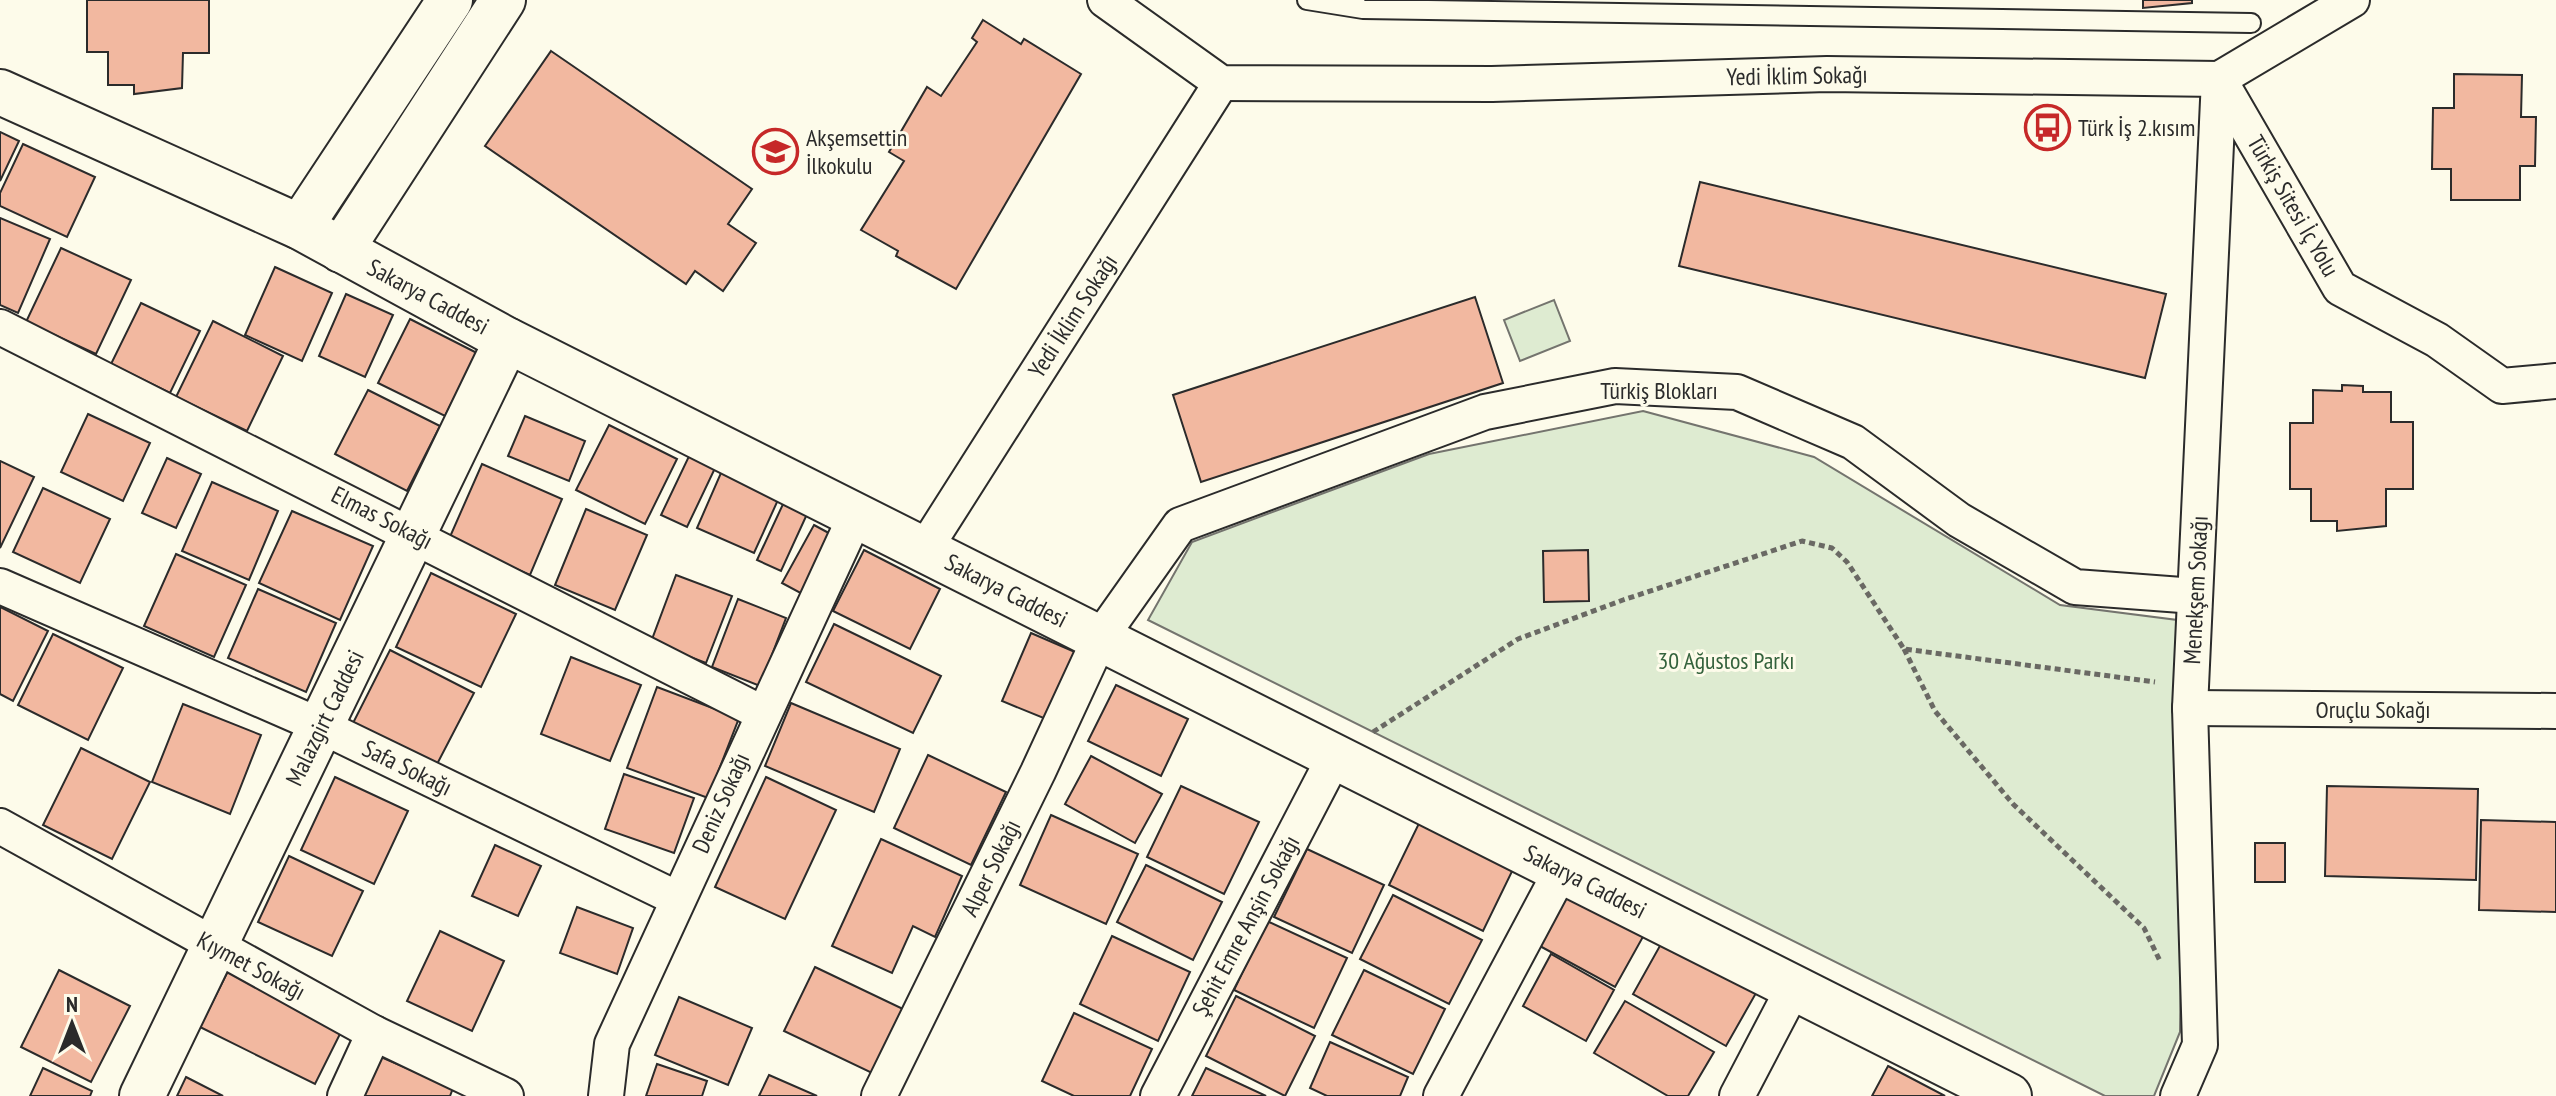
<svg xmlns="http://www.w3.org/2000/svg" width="2556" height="1096" viewBox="0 0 2556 1096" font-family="'PT Sans Narrow',sans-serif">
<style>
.green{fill:#deebd1;stroke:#74746e;stroke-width:2}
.building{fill:#f2b8a0;stroke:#2b2b2b;stroke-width:2}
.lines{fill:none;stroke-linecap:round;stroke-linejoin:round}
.service-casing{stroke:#2b2b2b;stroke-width:22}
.minor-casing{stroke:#2b2b2b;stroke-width:38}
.tertiary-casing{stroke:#2b2b2b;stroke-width:48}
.path{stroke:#6a6964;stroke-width:5;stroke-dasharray:6 4;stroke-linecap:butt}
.service{stroke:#fdfbea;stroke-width:18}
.minor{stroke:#fdfbea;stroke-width:34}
.tertiary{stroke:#fdfbea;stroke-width:44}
.labels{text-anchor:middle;stroke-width:6;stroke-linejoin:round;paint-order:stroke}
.street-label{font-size:24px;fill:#2b2b2b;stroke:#fdfbea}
.poi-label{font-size:24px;fill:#2b2b2b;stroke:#fdfbea;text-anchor:start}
.park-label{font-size:24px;fill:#34623c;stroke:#fdfbea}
</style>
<rect width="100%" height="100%" fill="#fdfbea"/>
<!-- green -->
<g class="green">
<polygon points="1554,300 1570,341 1520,361 1504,320"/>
<polygon points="1643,411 1814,457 2060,605 2185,621 2180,1032 2154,1096 2105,1096 1148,620 1192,542 1429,454"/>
</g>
<!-- building -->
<g class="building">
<polygon points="87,0 209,0 209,53 183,53 182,88 134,94 134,85 108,85 108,52 87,52"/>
<polygon points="2143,0 2192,0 2192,3 2143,8"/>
<polygon points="983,20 1021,44 1024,39 1081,74 956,289 896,256 898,251 861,230 904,161 889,152 927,87 941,96 977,42 972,38"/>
<polygon points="551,51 752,189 728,224 756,243 723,291 695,271 686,284 485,146"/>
<polygon points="2454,74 2522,75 2521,117 2536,117 2535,166 2520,166 2520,200 2451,200 2451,169 2432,169 2433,108 2454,108"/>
<polygon points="0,132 19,141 0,181"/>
<polygon points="23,144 95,177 67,237 0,206 0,193"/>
<polygon points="1700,182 2166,294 2145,378 1679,266"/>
<polygon points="0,218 50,239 18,313 0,305"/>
<polygon points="61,248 131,280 96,354 26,322"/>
<polygon points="275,267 332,293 302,361 245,335"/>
<polygon points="346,294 393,315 365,377 319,356"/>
<polygon points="1475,297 1503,383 1201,482 1173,395"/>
<polygon points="141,303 200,331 170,393 111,364"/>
<polygon points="410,319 477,353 445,416 378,383"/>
<polygon points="213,321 283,356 247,431 176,397"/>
<polygon points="2342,385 2363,386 2363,392 2391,392 2391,422 2413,422 2413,489 2386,489 2386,526 2337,531 2337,521 2311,521 2311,489 2290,489 2290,423 2313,423 2313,390 2342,391"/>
<polygon points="368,390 440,426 407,491 335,454"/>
<polygon points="88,414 150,443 123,501 61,472"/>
<polygon points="525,416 585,441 569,481 508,456"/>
<polygon points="609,425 677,459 645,524 576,490"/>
<polygon points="691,452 717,464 687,527 661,515"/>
<polygon points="167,458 201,474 176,528 142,513"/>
<polygon points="0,461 34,477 0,548"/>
<polygon points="482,464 562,499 530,575 449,539"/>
<polygon points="724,466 782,491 754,553 697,528"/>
<polygon points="212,482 278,511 249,580 182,551"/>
<polygon points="43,488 110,519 80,583 13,552"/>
<polygon points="784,502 808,512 781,571 757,560"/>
<polygon points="586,509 647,535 615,610 555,585"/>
<polygon points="292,511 373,546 340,620 259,583"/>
<polygon points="814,525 838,538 806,596 782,583"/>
<polygon points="864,550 940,589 910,649 833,611"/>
<polygon points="1588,550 1589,601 1544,602 1543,551"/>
<polygon points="176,554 246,585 214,657 144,626"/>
<polygon points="431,573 516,614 481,687 396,647"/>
<polygon points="676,575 732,596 706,663 651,642"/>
<polygon points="258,589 336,623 306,692 228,658"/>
<polygon points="738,599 786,618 760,686 712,667"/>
<polygon points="0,607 48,631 13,701 0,694"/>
<polygon points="834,624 941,676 913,733 806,682"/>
<polygon points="1031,633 1075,652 1046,719 1002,701"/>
<polygon points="53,634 123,668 88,740 18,705"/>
<polygon points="390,650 474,693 435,768 352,725"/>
<polygon points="571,657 641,685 610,761 541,734"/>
<polygon points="1116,685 1188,719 1161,776 1088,741"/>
<polygon points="657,687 739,718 708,798 627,768"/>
<polygon points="791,703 900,749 874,812 765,766"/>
<polygon points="183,704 261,735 230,814 152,782"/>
<polygon points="81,748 150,782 112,859 43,825"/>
<polygon points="928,755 1006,792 971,865 894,828"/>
<polygon points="1091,756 1162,794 1135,843 1065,804"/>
<polygon points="624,774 694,798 674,853 605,829"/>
<polygon points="335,777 408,811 374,884 301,850"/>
<polygon points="766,777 836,810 785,919 715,887"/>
<polygon points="1181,786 1259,822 1224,894 1147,857"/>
<polygon points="2327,786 2478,789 2476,880 2325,876"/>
<polygon points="1425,811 1519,857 1483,931 1389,885"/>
<polygon points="1051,815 1138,854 1106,924 1020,885"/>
<polygon points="2481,820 2556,822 2556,912 2479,910"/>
<polygon points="881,839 962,876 935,937 913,926 892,973 832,946"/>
<rect x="2255" y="843" width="30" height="39"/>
<polygon points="495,845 541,866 518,916 472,896"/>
<polygon points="1307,849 1384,885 1352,953 1274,917"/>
<polygon points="289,856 363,891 332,956 258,922"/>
<polygon points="1146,865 1222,902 1193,960 1117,922"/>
<polygon points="1572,883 1649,926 1615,987 1538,945"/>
<polygon points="1393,895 1482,940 1449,1004 1360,959"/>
<polygon points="577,907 633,928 617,974 560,953"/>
<polygon points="1267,921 1347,958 1314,1028 1234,990"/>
<polygon points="440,931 504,961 472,1031 407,1001"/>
<polygon points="1666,935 1760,986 1726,1046 1633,994"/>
<polygon points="1112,936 1190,972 1158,1041 1080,1004"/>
<polygon points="1551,954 1614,990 1586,1041 1523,1006"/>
<polygon points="815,967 903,1009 872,1073 784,1031"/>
<polygon points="59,970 130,1006 91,1082 21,1047"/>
<polygon points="1364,970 1445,1009 1413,1074 1332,1035"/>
<polygon points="228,971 343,1028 315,1084 200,1027"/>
<polygon points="1236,996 1315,1036 1285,1096 1206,1056"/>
<polygon points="679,997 752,1028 728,1085 655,1055"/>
<polygon points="1625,1001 1714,1052 1688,1096 1668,1096 1594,1053"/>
<polygon points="1074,1013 1152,1049 1130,1096 1074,1096 1042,1081"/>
<polygon points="1330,1042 1408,1077 1400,1096 1327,1096 1310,1088"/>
<polygon points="381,1057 453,1088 450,1096 364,1096"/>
<polygon points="657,1064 707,1081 702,1096 646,1096"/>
<polygon points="1888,1066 1945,1096 1872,1096"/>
<polygon points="43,1068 92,1091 90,1096 30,1096"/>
<polygon points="1206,1068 1266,1096 1192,1096"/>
<polygon points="769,1075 817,1096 759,1096"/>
<polygon points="186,1077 223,1096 177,1096"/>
</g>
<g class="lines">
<defs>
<polyline id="service" points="1307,0 1363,9 2251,23"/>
<g id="minor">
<polyline points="1105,0 1221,83 1492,84 1827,74 2219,79 2352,0"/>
<polyline points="2219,79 2340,288 2437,340 2502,386 2556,381"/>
<polyline points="0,327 762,713"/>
<polyline points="924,550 1221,83"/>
<polyline points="0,586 321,726 678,899"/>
<polyline points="2190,708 2556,711"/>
<polyline points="0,826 374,1033 506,1096"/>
<polyline points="345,1096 374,1033"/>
<polyline points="606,1096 612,1044 856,515"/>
<polyline points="879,1096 1038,772 1100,638 1180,525 1485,412 1615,386 1737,392 1853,442 1959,520 2075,587 2195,596"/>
<polyline points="1158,1096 1335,756"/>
<polyline points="1441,1096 1561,871"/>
<polyline points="1737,1096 1794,987"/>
<polyline points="2178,1096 2200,1045 2190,708 2219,79"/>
</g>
<g id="tertiary">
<polyline points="0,92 300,227 507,340 2009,1096"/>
<polyline points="300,227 450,0"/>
<polyline points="341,250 503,0"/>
<polyline points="142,1096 507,340"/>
</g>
</defs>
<!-- service casing -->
<use href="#service" class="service-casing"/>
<!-- minor casing -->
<use href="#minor" class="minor-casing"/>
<!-- tertiary casing -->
<use href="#tertiary" class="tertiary-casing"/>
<!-- path -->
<g class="path">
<polyline points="1904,649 1935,711 2013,804 2144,928 2160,961"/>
<polyline points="1373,732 1518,639 1623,600 1802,541 1832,548 1847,562 1904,649 2155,682"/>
</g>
<!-- service -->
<use href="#service" class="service"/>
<!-- minor -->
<use href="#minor" class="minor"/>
<!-- tertiary -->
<use href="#tertiary" class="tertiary"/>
</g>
<!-- icons -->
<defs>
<symbol id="bus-ring" viewBox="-11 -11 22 22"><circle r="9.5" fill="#fdfbea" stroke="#c62828" stroke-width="1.5"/><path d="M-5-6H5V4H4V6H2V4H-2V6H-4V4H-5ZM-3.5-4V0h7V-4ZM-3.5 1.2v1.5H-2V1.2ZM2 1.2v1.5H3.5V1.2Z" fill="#c62828"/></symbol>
<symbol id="school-ring" viewBox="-11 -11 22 22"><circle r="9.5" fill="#fdfbea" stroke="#c62828" stroke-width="1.5"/><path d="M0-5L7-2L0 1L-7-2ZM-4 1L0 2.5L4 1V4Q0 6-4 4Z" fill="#c62828"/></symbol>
</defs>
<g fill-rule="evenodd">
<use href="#bus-ring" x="2022" y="102" width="51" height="51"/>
<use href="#school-ring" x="750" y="126" width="51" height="51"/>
</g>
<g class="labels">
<!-- street labels -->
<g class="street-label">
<text transform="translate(1797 76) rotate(-1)" y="8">Yedi İklim Sokağı</text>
<text transform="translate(2293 206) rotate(60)" y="8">Türkiş Sitesi İç Yolu</text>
<text transform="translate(428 297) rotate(28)" y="8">Sakarya Caddesi</text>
<text transform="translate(1073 316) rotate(-57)" y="8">Yedi İklim Sokağı</text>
<text x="1659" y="399">Türkiş Blokları</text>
<text transform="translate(382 518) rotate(27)" y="8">Elmas Sokağı</text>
<text transform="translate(2196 590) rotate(-87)" y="8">Menekşem Sokağı</text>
<text transform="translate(1006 591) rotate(27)" y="8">Sakarya Caddesi</text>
<text x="2373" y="718">Oruçlu Sokağı</text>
<text transform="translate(325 718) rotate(-64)" y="8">Malazgirt Caddesi</text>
<text transform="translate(407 768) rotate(26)" y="8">Safa Sokağı</text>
<text transform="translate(721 803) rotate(-66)" y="8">Deniz Sokağı</text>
<text transform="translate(991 868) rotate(-64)" y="8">Alper Sokağı</text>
<text transform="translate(1585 882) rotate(27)" y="8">Sakarya Caddesi</text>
<text transform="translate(1246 926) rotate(-62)" y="8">Şehit Emre Anşin Sokağı</text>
<text transform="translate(251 966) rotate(28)" y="8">Kıymet Sokağı</text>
</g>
<!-- poi labels -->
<g class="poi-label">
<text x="2078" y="136">Türk İş 2.kısım</text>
<text x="806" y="146">Akşemsettin<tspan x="806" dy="28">İlkokulu</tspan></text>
</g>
<!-- park labels -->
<g class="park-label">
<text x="1726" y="669">30 Ağustos Parkı</text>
</g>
</g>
<!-- north arrow -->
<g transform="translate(72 1024)" stroke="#fdfbea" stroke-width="6" paint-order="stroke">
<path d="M0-6L14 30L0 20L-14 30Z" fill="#2b2b2b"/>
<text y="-12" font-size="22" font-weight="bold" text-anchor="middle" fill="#2b2b2b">N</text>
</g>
</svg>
